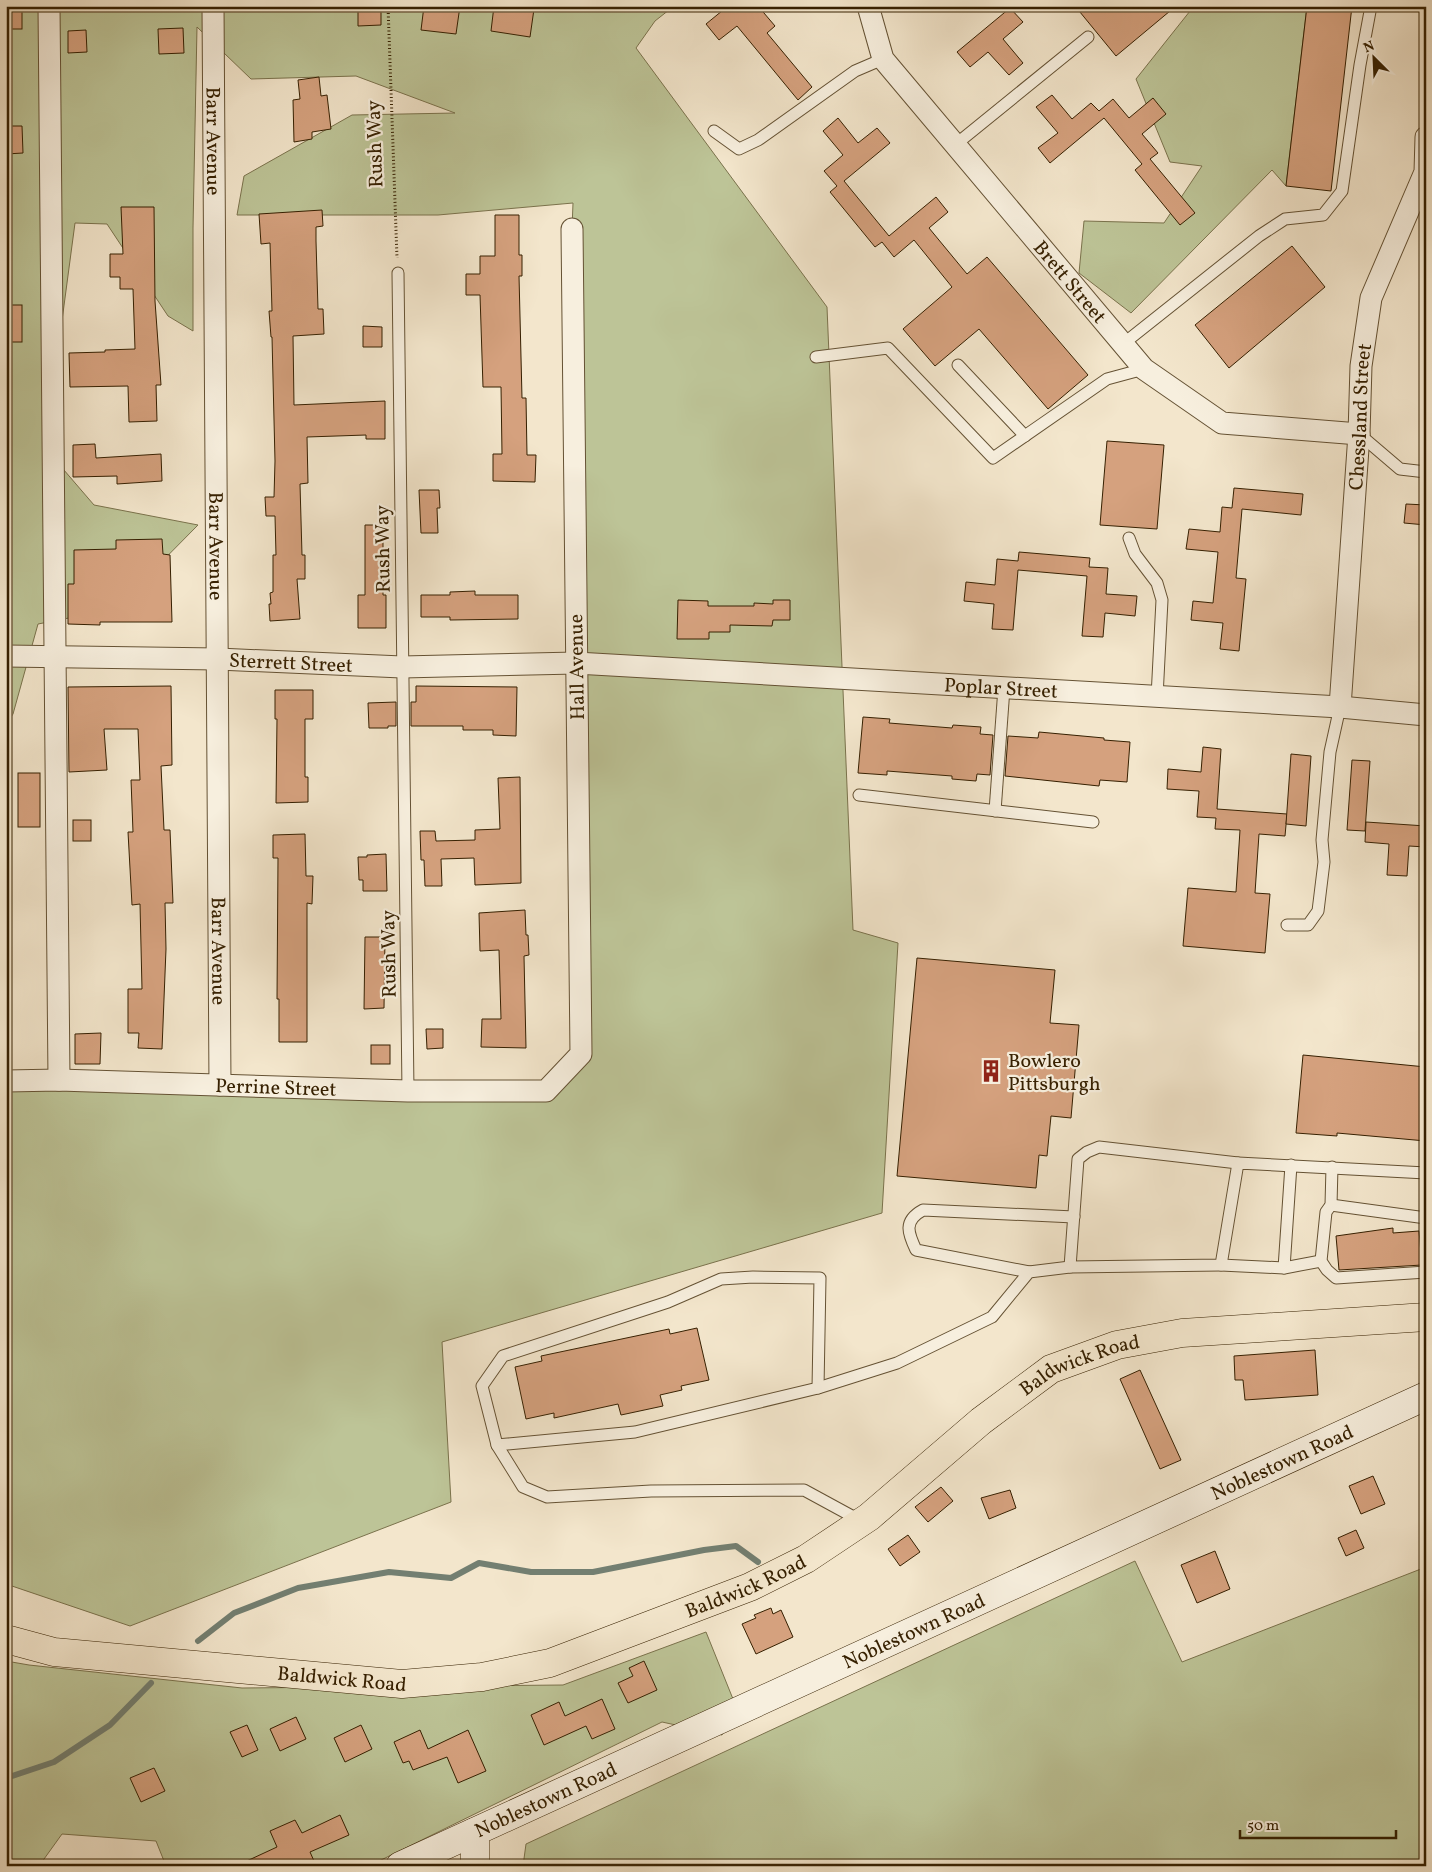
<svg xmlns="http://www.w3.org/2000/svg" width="1432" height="1872" viewBox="0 0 1432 1872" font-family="Vollkorn,serif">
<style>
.green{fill:#bdc497;stroke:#7a724c}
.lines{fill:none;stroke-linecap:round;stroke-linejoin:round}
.stream{stroke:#737f71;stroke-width:6}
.building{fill:#d5a17e;stroke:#362001}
.lane-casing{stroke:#655234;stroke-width:13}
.street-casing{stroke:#655234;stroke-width:23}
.secondary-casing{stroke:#362001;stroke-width:29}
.primary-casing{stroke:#362001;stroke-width:29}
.path{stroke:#362001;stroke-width:3;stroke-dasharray:1 2.5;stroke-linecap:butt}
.lane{stroke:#f7efde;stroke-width:11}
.street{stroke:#f7efde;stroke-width:21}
.secondary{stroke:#f7efde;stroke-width:28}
.primary{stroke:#f3e6cc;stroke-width:28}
.labels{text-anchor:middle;stroke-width:4.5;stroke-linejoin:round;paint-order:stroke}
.street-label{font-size:20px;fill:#362001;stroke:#f7efde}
.poi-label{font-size:20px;fill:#362001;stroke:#f7efde;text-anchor:start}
</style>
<rect width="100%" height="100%" fill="#f3e6cc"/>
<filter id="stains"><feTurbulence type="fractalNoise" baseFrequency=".004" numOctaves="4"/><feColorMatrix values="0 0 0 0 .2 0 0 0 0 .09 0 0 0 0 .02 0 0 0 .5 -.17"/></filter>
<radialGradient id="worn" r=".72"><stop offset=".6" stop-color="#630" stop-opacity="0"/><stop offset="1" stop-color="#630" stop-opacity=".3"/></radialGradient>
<!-- green -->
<g class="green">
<polygon points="6,6 674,6 655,21 636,48 827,307 853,930 898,943 882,1213 442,1342 451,1502 130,1626 6,1584 6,1085 557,1082 580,1041 572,229 573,203 438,215 237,215 244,176 352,115 455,113 356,76 251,79 197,27 193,228 193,331 168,316 107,224 75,223 45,448 94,505 198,525 115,609 38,624 13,714 6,725"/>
<polygon points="1194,6 1307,6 1286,186 1272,170 1131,313 1079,273 1084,221 1164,223 1202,166 1170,162 1136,79"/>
<polygon points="1135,1561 1182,1662 1426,1567 1426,1866 523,1866 526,1844"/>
<polygon points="706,1632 735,1704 722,1735 662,1722 375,1863 358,1866 166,1866 156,1841 62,1834 39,1866 6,1866 6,1661 29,1665 242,1688 563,1685"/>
</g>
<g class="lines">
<!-- stream -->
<g class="stream">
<polyline points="198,1641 234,1613 298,1588 389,1572 451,1578 479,1563 531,1572 593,1572 704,1550 736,1546 758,1562"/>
<polyline points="6,1778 54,1762 110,1725 151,1683"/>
</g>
</g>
<!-- building -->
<g class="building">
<rect x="6" y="6" width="16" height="23"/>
<polygon points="358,6 381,6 381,25 358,26"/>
<polygon points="424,6 460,6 456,34 421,30"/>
<polygon points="494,6 534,9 530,37 491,31"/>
<polygon points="728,6 758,6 775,26 767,33 812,87 798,100 737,26 719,40 706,24"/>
<polygon points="1075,6 1176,6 1116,56"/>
<polygon points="1307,6 1352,6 1331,191 1286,186"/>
<polygon points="1010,8 1023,22 1003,39 1023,63 1009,75 988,52 970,67 957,52"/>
<polygon points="183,28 184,53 159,54 158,29"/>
<polygon points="86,30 87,52 68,53 68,31"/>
<polygon points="319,77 321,96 327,95 331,129 312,132 312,139 294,142 293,100 300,99 298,80"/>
<polygon points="1052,95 1072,119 1091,103 1099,111 1113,99 1129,118 1153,98 1166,114 1142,134 1158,153 1150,159 1195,213 1180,225 1135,170 1142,164 1104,118 1050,163 1038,148 1058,133 1036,107"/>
<polygon points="838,118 858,143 877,128 890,143 844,181 889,236 936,197 948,212 929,228 967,274 987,257 1088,375 1048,409 979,329 935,366 903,329 952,287 914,240 894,257 882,242 875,247 830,192 837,186 824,171 843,155 823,131"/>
<polygon points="6,126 22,126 23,153 6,154"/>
<polygon points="121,207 154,207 155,301 161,385 156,385 157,421 129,422 128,386 70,387 69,353 105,352 105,350 135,349 133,289 120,289 120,277 110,277 110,254 123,254"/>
<polygon points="322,210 323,226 316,227 316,241 318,309 323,309 324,334 293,336 294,405 385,401 385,439 366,439 366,435 307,437 308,483 300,484 302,555 305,555 305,579 297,579 300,619 270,621 269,604 271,604 270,593 273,592 273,555 276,555 275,516 266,516 265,497 274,497 275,461 272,337 271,337 269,311 272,311 270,243 261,244 259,214"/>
<polygon points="495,215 519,215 519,255 522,255 522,276 519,276 522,398 526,398 527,455 536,455 535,482 493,481 493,454 502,454 501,387 483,387 480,295 466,295 466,274 480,274 480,256 495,256"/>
<polygon points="1292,246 1325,287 1229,368 1195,325"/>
<rect x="6" y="305" width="16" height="37"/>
<polygon points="363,326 382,327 382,347 363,347"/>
<polygon points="1107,441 1164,445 1157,529 1100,525"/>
<polygon points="95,444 96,458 161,454 162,481 117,484 117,476 73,477 73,445"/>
<polygon points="1234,488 1303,494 1301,515 1242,509 1236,578 1246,579 1239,651 1220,649 1223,623 1191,620 1193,601 1213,603 1218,552 1186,549 1189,529 1220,532 1222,507 1232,508"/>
<polygon points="419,490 439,490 440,508 437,508 438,533 421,533"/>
<polygon points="1406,504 1426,505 1426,525 1404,523"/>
<polygon points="365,525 383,525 383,595 386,595 386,628 358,628 358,595 365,595"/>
<polygon points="162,539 163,554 170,555 172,622 100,622 100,625 68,624 68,584 74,584 74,550 116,549 116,540"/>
<polygon points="1019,552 1090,558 1089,567 1108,568 1106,594 1137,596 1135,616 1105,613 1103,637 1082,636 1087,576 1018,570 1013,630 992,629 994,604 964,601 966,582 995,585 997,559 1018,561"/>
<polygon points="475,591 475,595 518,595 518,619 450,620 450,617 421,617 421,595 450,595 450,592"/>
<polygon points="678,600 708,601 708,606 754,606 754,603 773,604 773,600 790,600 790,620 773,620 772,626 730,625 730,632 709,632 709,639 677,639"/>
<polygon points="171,686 172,765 161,766 164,830 170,830 173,903 165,903 166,949 162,1049 138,1048 139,1033 128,1033 128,989 142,989 140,904 132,905 128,832 133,832 131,780 140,780 138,729 104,729 107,770 69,772 68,687"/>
<polygon points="416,686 517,687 516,736 493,735 493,730 463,730 463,726 411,726 411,702 416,702"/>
<polygon points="275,690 313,690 313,719 305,719 305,777 308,777 308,802 276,803 277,719 275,719"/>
<polygon points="396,702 396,726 388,726 388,728 369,728 368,703"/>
<polygon points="863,717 890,719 889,723 952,728 953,725 981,727 980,734 993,735 990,775 977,774 976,781 952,779 952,776 887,771 887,775 858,773"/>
<polygon points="1039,732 1104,738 1104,740 1130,742 1127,782 1100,780 1099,786 1005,776 1008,736 1038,738"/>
<polygon points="1203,747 1221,749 1217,809 1287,814 1285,836 1259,834 1255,893 1270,894 1265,953 1183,946 1188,888 1236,892 1240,830 1215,829 1216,818 1197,817 1199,791 1167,789 1168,769 1201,772"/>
<polygon points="1291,754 1311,756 1306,826 1286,824"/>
<polygon points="1352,760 1370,761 1365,831 1347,830"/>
<rect x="18" y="773" width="22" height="54"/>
<polygon points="520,777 521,883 475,885 474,858 441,859 442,886 425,886 424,860 421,860 420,831 435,831 436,841 475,840 475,830 500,829 498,778"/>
<rect x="73" y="820" width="18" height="21"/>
<polygon points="1366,822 1426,826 1426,847 1409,846 1407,876 1387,875 1389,844 1365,842"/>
<polygon points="305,834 306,876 313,876 312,904 307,903 307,1042 279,1042 279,999 277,999 278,858 273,858 273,835"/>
<polygon points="386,854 387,891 363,891 363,880 359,880 358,857 367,857 367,855"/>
<polygon points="525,910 526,935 528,935 529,955 524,956 526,1048 481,1047 482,1019 501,1019 499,950 480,951 479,913"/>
<polygon points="365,937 385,937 384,1008 364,1009"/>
<polygon points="917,958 1055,970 1050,1023 1079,1025 1071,1118 1051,1116 1047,1156 1039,1155 1036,1188 897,1176"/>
<polygon points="426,1029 443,1029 443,1048 427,1049"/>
<polygon points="101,1033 100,1064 75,1064 75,1034"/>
<rect x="371" y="1045" width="19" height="19"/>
<polygon points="1303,1055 1426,1067 1426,1141 1337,1133 1337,1136 1296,1133"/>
<polygon points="1393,1228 1393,1233 1419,1231 1422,1265 1339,1270 1336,1236"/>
<polygon points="697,1328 709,1380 681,1386 682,1390 660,1395 663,1406 621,1415 618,1404 554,1418 554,1413 526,1419 515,1367 542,1361 541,1356 669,1329 670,1334"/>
<polygon points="1315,1350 1318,1395 1245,1400 1243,1380 1235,1380 1234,1356"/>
<polygon points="1140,1370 1181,1460 1160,1469 1120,1379"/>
<polygon points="1373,1476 1385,1504 1361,1514 1349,1486"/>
<polygon points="941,1487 953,1501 928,1522 915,1507"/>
<polygon points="1010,1490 1016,1508 989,1519 981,1498"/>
<polygon points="1356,1530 1364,1548 1346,1556 1338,1538"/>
<polygon points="908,1535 920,1552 900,1566 888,1549"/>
<polygon points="1215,1551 1230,1589 1197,1603 1181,1565"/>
<polygon points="771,1608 773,1614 781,1610 793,1637 756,1654 742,1624 756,1618 754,1615"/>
<polygon points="644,1661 657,1690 628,1703 618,1683 633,1676 629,1668"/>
<polygon points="602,1699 615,1729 592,1739 586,1726 544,1745 531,1715 559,1702 565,1716"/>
<polygon points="296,1717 306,1739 280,1751 270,1729"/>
<polygon points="247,1725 258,1750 242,1757 230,1732"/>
<polygon points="361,1725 372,1749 345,1762 334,1738"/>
<polygon points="420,1730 428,1749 468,1730 486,1771 458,1783 447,1757 413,1770 409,1761 403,1763 394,1742"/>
<polygon points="154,1768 165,1791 141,1802 130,1778"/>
<polygon points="340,1815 349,1835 310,1852 314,1861 305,1866 236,1866 277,1847 270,1831 295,1820 302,1833"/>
</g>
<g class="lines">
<defs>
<g id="lane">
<polyline points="714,131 739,149 758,140 855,71 883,59"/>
<polyline points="955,145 1088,37"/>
<polyline points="398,273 408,1091"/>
<polyline points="1123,344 1259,236 1285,219 1323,215 1342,191 1360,65 1371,6"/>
<polyline points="816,357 888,348 993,458 1107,379 1144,369"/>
<polyline points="958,365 1025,436"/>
<polyline points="1359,434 1400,469 1426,472"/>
<polyline points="1129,538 1135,554 1157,583 1162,600 1157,697"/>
<polyline points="859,795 1093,822"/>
<polyline points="995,811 1004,688"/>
<polyline points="1287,925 1308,925 1318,911 1324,862 1322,840 1330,752 1340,707"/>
<polyline points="1291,1165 1284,1268 1321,1261"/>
<polyline points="1332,1167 1331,1205 1326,1212 1321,1261 1327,1270 1336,1278 1426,1272"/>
<polyline points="1331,1205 1426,1218"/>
<polyline points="1221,1265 1284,1268"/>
<polyline points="1070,1267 1078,1159 1087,1152 1099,1147 1238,1163"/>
<path d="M 1029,1272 L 916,1250 C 908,1233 903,1221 923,1210 L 1074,1217"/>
<polygon points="753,1277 820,1278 818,1388 635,1432 497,1445 482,1386 503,1356 668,1302 721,1279"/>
<polyline points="818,1388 897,1363 992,1317 1029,1272 1070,1267 1221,1265 1238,1163 1426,1173"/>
<polyline points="497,1445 523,1487 547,1497 651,1491 804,1490 861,1521"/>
</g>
<g id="street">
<polyline points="49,6 59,1080"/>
<path id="s1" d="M 213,6 L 220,1085"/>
<path id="s2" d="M 868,6 L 883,59 L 1144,369 L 1222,423 L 1359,434"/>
<path id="s3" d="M 6,656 L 218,659 L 402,667 L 576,663 L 1340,707 L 1426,715"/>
<path id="s4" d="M 1340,707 L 1359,434 L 1361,366 L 1371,298 L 1425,172 L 1426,137"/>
<path id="s5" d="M 6,1081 L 59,1080 L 408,1091 L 546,1091 L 581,1054 L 572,229"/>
</g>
<g id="secondary">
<path id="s6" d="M 400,1866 L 1426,1396"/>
<polyline points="475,1866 475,1832"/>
</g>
<g id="primary">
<path id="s7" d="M 6,1639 L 54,1652 L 402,1684 L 482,1677 L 550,1663 L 750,1587 L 806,1559 L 869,1517 L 981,1421 L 1051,1369 L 1117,1345 L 1182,1333 L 1426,1317"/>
</g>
</defs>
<!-- lane casing -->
<use href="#lane" class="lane-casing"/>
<!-- street casing -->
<use href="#street" class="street-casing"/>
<!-- secondary casing -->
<use href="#secondary" class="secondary-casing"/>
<!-- primary casing -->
<use href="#primary" class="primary-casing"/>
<!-- path -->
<polyline class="path" points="388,6 397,258"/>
<!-- lane -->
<use href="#lane" class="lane"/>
<!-- street -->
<use href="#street" class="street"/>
<!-- secondary -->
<use href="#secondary" class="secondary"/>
<!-- primary -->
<use href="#primary" class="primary"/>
</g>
<!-- icons -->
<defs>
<symbol id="building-bare" viewBox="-9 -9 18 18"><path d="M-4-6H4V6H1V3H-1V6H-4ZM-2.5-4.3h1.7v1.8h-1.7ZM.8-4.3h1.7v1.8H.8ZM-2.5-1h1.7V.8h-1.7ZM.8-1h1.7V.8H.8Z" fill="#8f2418" stroke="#f7efde" stroke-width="2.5" paint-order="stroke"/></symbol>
</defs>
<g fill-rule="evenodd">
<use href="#building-bare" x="975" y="1055" width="32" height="32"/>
</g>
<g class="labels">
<!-- street labels -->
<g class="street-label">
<text dy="7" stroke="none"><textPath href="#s1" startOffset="135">Barr Avenue</textPath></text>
<text transform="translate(374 144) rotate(-92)" y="7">Rush Way</text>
<text dy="7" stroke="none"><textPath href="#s2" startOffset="346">Brett Street</textPath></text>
<text dy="7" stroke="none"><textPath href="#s4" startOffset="291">Chessland Street</textPath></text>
<text dy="7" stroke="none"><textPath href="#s1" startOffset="540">Barr Avenue</textPath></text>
<text transform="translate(382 549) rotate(-91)" y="7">Rush Way</text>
<text dy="7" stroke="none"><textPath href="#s3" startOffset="285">Sterrett Street</textPath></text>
<text transform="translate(576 667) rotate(-91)" y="7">Hall Avenue</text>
<text dy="7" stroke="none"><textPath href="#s3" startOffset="996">Poplar Street</textPath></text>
<text dy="7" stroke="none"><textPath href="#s1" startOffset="945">Barr Avenue</textPath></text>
<text transform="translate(388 954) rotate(-91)" y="7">Rush Way</text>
<text dy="7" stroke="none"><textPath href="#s5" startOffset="270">Perrine Street</textPath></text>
<text dy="7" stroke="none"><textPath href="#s7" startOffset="1164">Baldwick Road</textPath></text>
<text dy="7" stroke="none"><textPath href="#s6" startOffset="970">Noblestown Road</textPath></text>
<text dy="7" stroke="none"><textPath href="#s7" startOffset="759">Baldwick Road</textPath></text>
<text dy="7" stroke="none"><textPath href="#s6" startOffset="565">Noblestown Road</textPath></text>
<text dy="7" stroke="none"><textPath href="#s7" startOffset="339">Baldwick Road</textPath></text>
<text dy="7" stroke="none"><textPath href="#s6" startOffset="160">Noblestown Road</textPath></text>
</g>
<!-- poi labels -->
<g class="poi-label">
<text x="1008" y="1067">Bowlero<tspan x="1008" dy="23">Pittsburgh</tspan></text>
</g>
</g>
<!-- margin -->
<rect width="1432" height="1872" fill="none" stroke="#f3e6cc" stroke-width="25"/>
<rect x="8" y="8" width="1417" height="1857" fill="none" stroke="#362001" stroke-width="2.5"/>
<rect x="12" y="12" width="1407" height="1847" fill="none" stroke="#362001"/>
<!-- north arrow -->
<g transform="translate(1374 58) rotate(336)" stroke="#f7efde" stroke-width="4" paint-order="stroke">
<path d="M0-4L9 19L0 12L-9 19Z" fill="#362001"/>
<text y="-8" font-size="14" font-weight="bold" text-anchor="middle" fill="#362001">N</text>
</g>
<!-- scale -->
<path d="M1240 1830v8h156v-8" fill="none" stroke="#362001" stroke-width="2.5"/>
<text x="1247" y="1830" font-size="15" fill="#362001" stroke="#f7efde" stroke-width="4" paint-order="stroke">50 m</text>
<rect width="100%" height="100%" filter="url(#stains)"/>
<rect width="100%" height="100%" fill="url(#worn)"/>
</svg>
